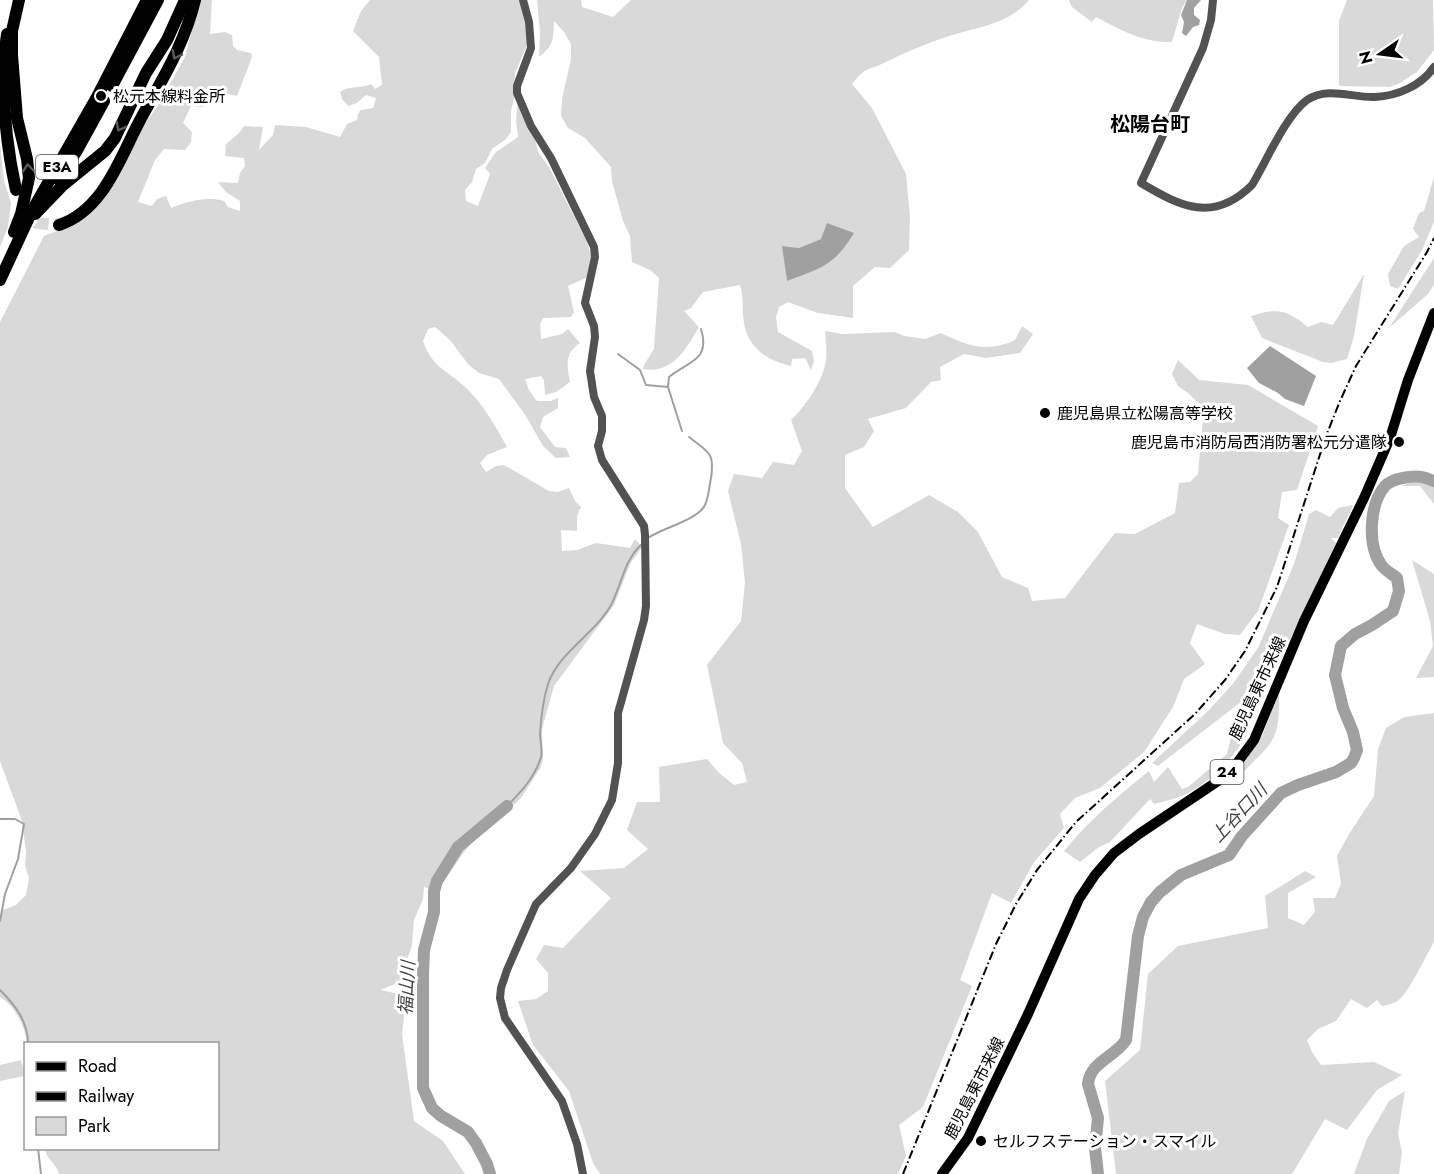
<svg xmlns="http://www.w3.org/2000/svg" width="1434" height="1174" viewBox="0 0 1434 1174" font-family="Jost,'Noto Sans JP',sans-serif">
<style>
.green{fill:#d9d9d9;fill-rule:evenodd}
.water{fill:#a0a0a0}
.lines{fill:none;stroke-linecap:round;stroke-linejoin:round}
.stream{stroke:#a0a0a0;stroke-width:2}
.river{stroke:#a0a0a0;stroke-width:12}
.motorway-tunnel{stroke:#d9d9d9;stroke-width:12;stroke-dasharray:12 6;stroke-linecap:butt}
.tertiary{stroke:#525252;stroke-width:8}
.primary{stroke:#000;stroke-width:10}
.motorway{stroke:#000;stroke-width:12}
.rail{stroke:#000;stroke-width:2;stroke-dasharray:9 3 1.5 3;stroke-linecap:butt}
.oneway{stroke:#595959}
.poi-dot{fill:#000;stroke:#fff;stroke-width:2}
.labels{text-anchor:middle;stroke-width:6;stroke-linejoin:round;paint-order:stroke}
.shield{fill:#fff;stroke:#4c4c4c;stroke-width:1.5}
.shield-label{font-size:15px;font-weight:bold;fill:#000}
.poi-label{font-size:16px;fill:#000;stroke:#fff;text-anchor:start}
.street-label{font-size:16px;fill:#000;stroke:#fff}
.water-label{font-size:18px;font-style:italic;fill:#414141;stroke:#fff}
.quarter-label{font-size:20px;font-weight:bold;fill:#000;stroke:#fff}
</style>
<rect width="100%" height="100%" fill="#fff"/>
<!-- green -->
<g class="green">
<path d="M 200,0 L 212,0 L 210,34 L 225,32 L 232,35 L 233,46 L 237,50 L 251,53 L 252,57 L 237,96 L 207,89 L 203,107 L 191,106 L 183,123 L 192,132 L 191,142 L 185,150 L 164,149 L 155,160 L 138,202 L 152,206 L 157,199 L 166,196 L 171,208 C 188,201 206,196 224,201 L 228,207 L 240,211 L 240,201 L 226,192 L 218,182 L 238,183 L 240,173 L 245,166 L 244,158 L 225,156 L 226,144 L 239,133 L 244,126 L 263,127 L 259,150 L 273,135 L 275,125 L 306,127 L 340,137 L 347,124 L 357,120 L 358,114 L 361,110 L 373,108 L 376,98 L 366,95 L 357,103 L 348,106 L 342,99 L 340,92 C 350,85 360,89 371,84 L 375,89 L 382,85 L 379,57 L 353,31 L 361,11 L 370,0 L 520,0 L 527,33 L 527,45 L 515,73 L 514,98 L 511,111 L 511,132 L 506,139 L 492,149 L 485,163 L 476,169 L 472,182 L 465,190 L 466,201 L 478,206 L 490,174 L 485,168 L 495,153 L 518,137 L 516,120 L 518,99 L 535,138 L 538,152 L 549,167 L 587,242 L 592,259 L 590,276 L 568,286 L 574,312 L 571,317 L 543,318 L 540,324 L 541,339 L 562,334 L 568,329 L 580,343 C 564,354 567,365 570,382 L 556,392 L 545,395 L 544,380 L 541,376 L 525,379 L 529,390 L 537,401 L 551,401 L 558,398 L 558,408 L 543,417 L 540,427 L 555,447 L 566,448 L 570,457 L 556,458 L 543,446 L 526,416 L 499,379 L 479,373 L 468,364 L 450,340 L 435,327 L 428,329 L 423,341 C 432,367 445,369 463,385 C 482,402 495,425 507,447 L 487,455 L 480,463 L 486,472 L 496,466 L 504,465 L 549,491 L 558,492 L 569,488 L 575,501 L 581,507 L 577,516 L 577,531 L 561,530 L 562,551 L 577,550 L 596,543 L 630,548 L 635,539 L 642,547 L 630,564 L 614,605 L 554,686 L 542,729 L 543,759 L 541,767 L 521,798 L 494,824 L 477,837 L 464,852 L 437,891 L 424,887 L 423,899 L 414,920 L 412,945 L 400,982 L 380,990 L 399,994 L 405,1009 L 402,1034 L 414,1121 L 443,1141 L 465,1174 L 59,1174 C 57,1164 46,1159 45,1149 L 218,1148 L 218,1044 L 27,1043 C 25,1026 15,1006 0,997 L 0,918 L 3,910 L 16,905 L 26,895 L 29,878 L 25,866 L 26,852 L 22,821 L 0,761 L 0,322 L 44,236 L 72,225 L 157,107 L 185,57 Z"/>
<path d="M 537,0 L 581,0 L 582,7 L 613,17 L 631,0 L 1029,0 C 1008,25 976,27 946,37 C 925,44 906,52 886,62 C 868,71 866,66 852,84 L 872,108 L 906,174 L 910,217 L 909,250 L 890,268 L 875,267 L 853,286 L 853,318 L 818,313 L 788,302 L 779,307 L 776,317 L 778,332 L 812,351 L 814,361 L 811,370 L 805,358 L 792,359 L 791,366 C 768,361 748,348 744,323 C 742,310 744,299 740,285 L 703,292 L 691,308 L 684,311 L 699,327 C 686,349 673,374 643,369 L 644,365 L 654,349 L 659,278 L 650,270 L 632,262 L 630,236 L 623,221 L 612,181 L 611,167 L 585,138 L 568,128 L 561,116 L 562,99 L 571,59 L 571,44 L 564,32 L 554,21 C 553,40 554,45 539,57 L 540,33 ZM 821,239 L 787,281 L 783,246 L 799,248 Z"/>
<path d="M 1069,0 L 1187,0 L 1182,8 L 1172,42 C 1144,43 1121,30 1096,17 L 1092,22 L 1072,7 Z"/>
<polygon points="1347,0 1433,0 1434,50 1417,72 1400,83 1390,87 1339,86 1339,21"/>
<polygon points="0,142 4,181 11,203 8,227 0,247"/>
<polygon points="1434,177 1434,222 1422,250 1398,289 1390,286 1388,274 1404,246 1419,237 1413,229 1419,213 1424,211"/>
<polygon points="1434,258 1434,285 1428,294 1389,328"/>
<path d="M 1364,274 L 1354,336 L 1347,359 L 1331,363 L 1323,362 L 1262,338 L 1251,316 C 1278,308 1286,309 1308,327 L 1321,322 L 1333,325 Z"/>
<path d="M 1022,326 L 1033,334 L 1020,353 L 986,358 L 964,354 L 940,367 L 941,380 L 931,382 L 906,408 L 868,419 L 874,431 L 864,447 L 845,455 L 845,488 L 873,527 L 929,495 L 958,512 L 978,532 L 1002,577 L 1028,588 L 1032,601 L 1065,598 L 1115,533 L 1135,534 L 1175,513 L 1179,483 L 1190,482 L 1198,474 L 1204,408 L 1188,393 L 1178,386 L 1172,374 L 1178,360 L 1199,380 L 1248,385 L 1318,426 L 1297,490 L 1282,492 L 1278,518 L 1289,525 L 1258,611 L 1240,635 L 1225,634 L 1197,624 L 1190,643 L 1205,664 L 1184,679 L 1173,707 L 1144,752 L 1100,788 L 1075,798 L 1060,814 L 1064,828 L 1034,862 L 1011,903 L 992,893 L 960,980 L 972,986 L 923,1107 L 899,1125 L 906,1156 L 898,1174 L 600,1174 L 593,1163 L 569,1091 L 533,1045 L 518,1001 L 536,999 L 548,991 L 548,973 L 536,959 L 544,945 L 563,948 L 611,898 L 580,871 L 624,868 L 648,849 L 627,830 L 637,802 L 660,802 L 659,767 L 707,759 L 719,773 L 734,785 L 747,782 L 742,763 L 723,743 L 707,665 L 741,621 L 745,583 L 741,544 L 728,491 L 734,474 L 762,478 L 773,462 L 794,465 L 802,451 L 791,420 C 804,408 819,386 824,369 C 828,357 826,343 825,331 L 843,334 L 895,332 L 904,336 L 925,339 L 941,333 C 967,346 988,353 1015,340 Z"/>
<polygon points="1418,480 1434,484 1434,504 1420,486 1401,486"/>
<path d="M 1353,505 C 1349,517 1342,526 1338,538 L 1331,538 L 1336,543 L 1282,657 L 1246,698 L 1158,766 L 1152,763 L 1207,712 L 1232,685 L 1258,648 L 1294,564 L 1309,514 L 1316,510 L 1330,517 L 1338,508 Z"/>
<polygon points="1412,560 1434,574 1434,677 1416,678 1433,646 1430,621"/>
<path d="M 1279,693 C 1280,741 1274,741 1242,773 L 1239,770 L 1263,734 Z"/>
<path d="M 1434,713 L 1434,942 C 1425,957 1409,994 1396,1002 C 1392,1004 1386,1005 1382,1006 L 1377,1000 L 1367,1008 L 1351,999 L 1336,1021 L 1318,1029 L 1307,1040 L 1312,1052 L 1321,1065 L 1374,1062 L 1402,1075 L 1377,1090 L 1347,1130 L 1325,1119 L 1292,1174 L 1116,1174 L 1105,1081 L 1140,1050 L 1148,974 L 1178,946 L 1268,928 L 1265,896 L 1305,871 L 1316,877 L 1288,893 L 1288,918 L 1304,925 L 1315,912 L 1313,898 L 1335,898 L 1341,884 L 1337,856 L 1349,834 L 1374,796 L 1378,749 L 1386,728 L 1404,717 Z"/>
<path d="M 1232,733 L 1247,735 C 1232,759 1212,781 1186,794 C 1177,799 1164,801 1154,804 L 1150,799 L 1110,842 L 1099,847 L 1080,862 L 1064,851 C 1089,820 1118,796 1149,771 L 1154,782 L 1168,767 L 1182,789 L 1188,787 L 1227,754 Z"/>
<polygon points="21,1060 25,1076 0,1081 0,1065"/>
<polygon points="1405,1091 1398,1134 1402,1152 1399,1174 1354,1174 1367,1139 1389,1101"/>
</g>
<!-- water -->
<g class="water">
<polygon points="1187,0 1201,0 1194,8 1194,15 1200,20 1199,25 1193,27 1186,36 1182,33 1184,22 1181,15"/>
<path d="M 827,223 L 854,233 C 834,266 821,268 787,281 L 782,246 L 799,248 L 821,239 Z"/>
<polygon points="1270,346 1316,376 1304,406 1285,399 1278,393 1259,383 1247,368"/>
</g>
<g class="lines">
<!-- stream -->
<g class="stream">
<polyline points="618,354 640,370 646,385 668,387 682,431"/>
<path d="M 668,386 L 669,377 C 688,361 711,361 701,329"/>
<path d="M 648,538 C 662,528 698,520 705,505 C 709,497 709,487 711,478 C 715,452 708,452 689,437"/>
<path d="M 507,806 C 521,792 535,777 541,757 C 543,750 540,742 540,734 C 541,718 543,700 548,684 C 559,652 595,634 611,605 C 622,584 624,560 642,544"/>
<polyline points="0,819 15,819 24,824 18,859 5,894 0,921"/>
<path d="M 0,990 C 15,1005 28,1021 28,1044"/>
<polyline points="38,1148 41,1174"/>
</g>
<!-- river -->
<g class="river">
<polyline points="490,1174 487,1164 476,1143 468,1132 441,1116 432,1108 423,1088 423,975 424,950 434,912 434,891 437,881 458,847 507,806"/>
<path d="M 1098,1174 L 1095,1148 L 1098,1118 L 1088,1084 C 1090,1062 1115,1057 1126,1040 L 1138,936 L 1143,917 L 1151,902 L 1160,892 L 1181,875 L 1229,855 L 1242,836 L 1281,793 L 1298,785 L 1336,772 L 1351,763 L 1354,758 L 1357,750 L 1353,732 L 1343,708 L 1335,675 L 1341,646 L 1355,634 L 1372,625 L 1393,611 L 1399,591 L 1397,578 C 1392,574 1385,570 1382,566 C 1367,546 1369,505 1385,486 C 1391,479 1412,475 1421,477 C 1425,477 1430,480 1434,481"/>
</g>
<!-- motorway-tunnel -->
<polyline class="motorway-tunnel" points="24,210 37,223 59,225"/>
<!-- tertiary -->
<g class="tertiary">
<polyline points="523,0 529,22 531,48 517,86 517,93 531,126 551,158 594,247 595,257 585,303 594,326 595,337 590,371 594,397 602,416 602,431 598,446 602,460 644,526 645,535 646,606 644,620 618,713 618,763 612,800 595,834 571,868 536,904 507,970 501,988 500,998 505,1018 562,1101 577,1144 583,1174"/>
<path d="M 1213,0 L 1211,20 L 1203,48 L 1141,183 C 1181,207 1214,223 1252,185 C 1266,162 1286,115 1307,100 C 1328,86 1352,98 1375,97 C 1397,96 1421,86 1434,67"/>
</g>
<!-- primary -->
<polyline class="primary" points="942,1174 968,1138 1028,1014 1079,899 1095,875 1114,853 1139,834 1218,781 1237,763 1254,740 1304,621 1364,498 1390,438 1408,380 1434,313"/>
<!-- motorway -->
<g class="motorway">
<path d="M 7,34 C 0,86 5,139 16,190"/>
<polyline points="112,86 158,0"/>
<polyline points="58,179 76,152 104,101"/>
<polyline points="35,214 63,185 105,151 115,138 146,73 167,40 185,0"/>
<path d="M 59,225 C 102,211 119,161 137,126 C 160,82 183,49 195,0"/>
<polyline points="14,232 21,214 29,178 27,159 17,118 12,55 12,31 19,0"/>
<polyline points="0,280 32,211 97,97 147,0"/>
</g>
<!-- rail -->
<polyline class="rail" points="903,1174 996,944 1016,904 1037,870 1076,822 1195,714 1225,680 1245,651 1277,587 1326,436 1340,401 1356,366 1427,252 1434,238"/>
</g>
<!-- one-way arrows -->
<defs><path id="oneway-chevron" d="M-2-3.5L2.5 0L-2 3.5" fill="none" stroke-width="1.6" stroke-linecap="round" stroke-linejoin="round" transform="scale(1.5)"/></defs>
<g class="oneway">
<use href="#oneway-chevron" transform="translate(176 55) rotate(116)"/>
<use href="#oneway-chevron" transform="translate(120 127) rotate(118)"/>
<use href="#oneway-chevron" transform="translate(28 168) rotate(-95)"/>
</g>
<!-- markers -->
<g class="poi-dot">
<circle cx="101" cy="96" r="6"/>
<circle cx="1045" cy="413" r="6"/>
<circle cx="1399" cy="442" r="6"/>
<circle cx="981" cy="1141" r="6"/>
</g>
<g class="labels">
<!-- shield labels -->
<g class="shield">
<rect x="36" y="155" width="42" height="24" rx="4.5"/>
<rect x="1210.5" y="760" width="33" height="24" rx="4.5"/>
</g>
<g class="shield-label">
<text x="57" y="172">E3A</text>
<text x="1227" y="777">24</text>
</g>
<!-- poi labels -->
<g class="poi-label">
<text x="113" y="102">松元本線料金所</text>
<text x="1057" y="419">鹿児島県立松陽高等学校</text>
<text x="1387" y="448" text-anchor="end">鹿児島市消防局西消防署松元分遣隊</text>
<text x="993" y="1147">セルフステーション・スマイル</text>
</g>
<!-- street labels -->
<g class="street-label">
<text transform="translate(1257 688) rotate(-65)" y="6">鹿児島東市来線</text>
<text transform="translate(974 1088) rotate(-63)" y="6">鹿児島東市来線</text>
</g>
<!-- water labels -->
<g class="water-label">
<text transform="translate(1239 813) rotate(-47)" y="6">上谷口川</text>
<text transform="translate(407 988) rotate(-87)" y="6">福山川</text>
</g>
<!-- quarter labels -->
<g class="quarter-label">
<text x="1150" y="131">松陽台町</text>
</g>
</g>
<!-- legend -->
<rect x="24" y="1042" width="195" height="108" fill="#ffffff" stroke="#999999" stroke-width="1.5"/>
<rect x="36" y="1062" width="30" height="9" fill="#000000" stroke="#999999" stroke-width="1.5"/>
<text x="78" y="1072" font-size="18" fill="#000000">Road</text>
<rect x="36" y="1092" width="30" height="9" fill="#000000" stroke="#999999" stroke-width="1.5"/>
<text x="78" y="1102" font-size="18" fill="#000000">Railway</text>
<rect x="36" y="1117" width="30" height="18" fill="#d9d9d9" stroke="#999999" stroke-width="1.5"/>
<text x="78" y="1132" font-size="18" fill="#000000">Park</text>
<!-- north arrow -->
<g transform="translate(1380 54) rotate(256)" stroke="#ffffff" stroke-width="4.5" paint-order="stroke">
<path d="M0-4.5L10 22L0 15L-10 22Z" fill="#000000"/>
<text y="-9" font-size="16" font-weight="bold" text-anchor="middle" fill="#000000">N</text>
</g>
</svg>
